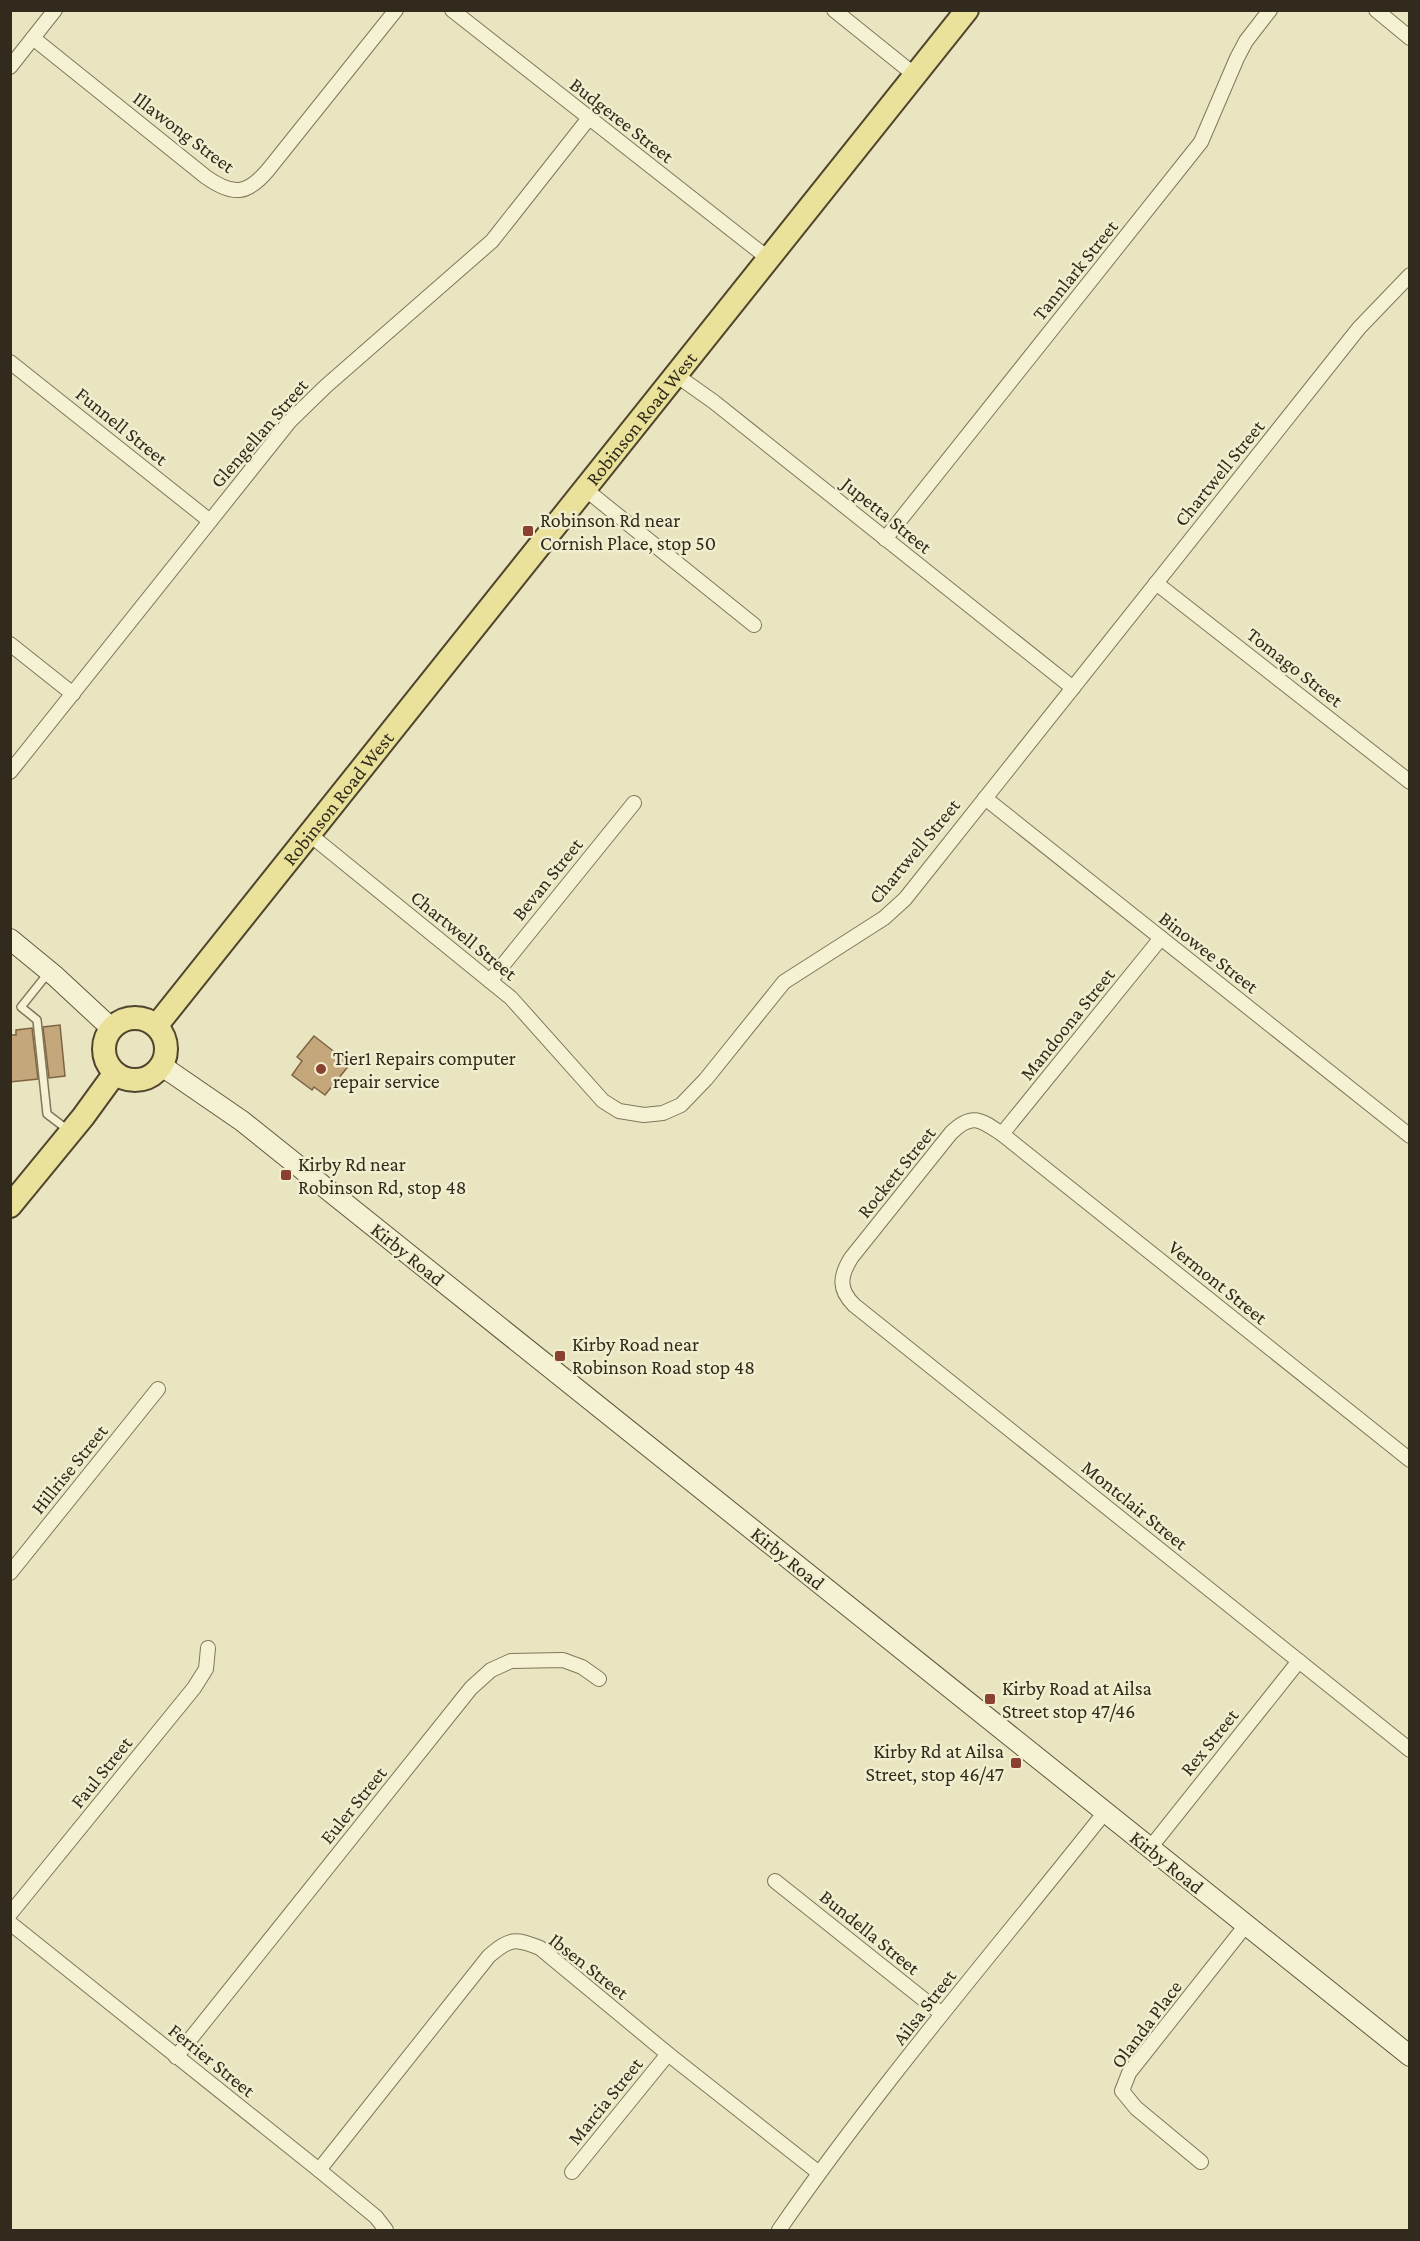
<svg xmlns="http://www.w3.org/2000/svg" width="1420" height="2241" viewBox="0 0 1420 2241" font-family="'Crimson Pro',serif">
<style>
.building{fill:#c4a77a;stroke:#7e6542;stroke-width:1.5}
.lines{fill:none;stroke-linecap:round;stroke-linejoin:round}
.lane-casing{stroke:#81765a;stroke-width:10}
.street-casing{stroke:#81765a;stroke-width:16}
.secondary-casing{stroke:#63573d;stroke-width:22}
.primary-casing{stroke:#4f442e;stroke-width:26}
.lane{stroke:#f5f2d3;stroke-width:7}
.street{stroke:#f5f2d3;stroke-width:14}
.secondary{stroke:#f5f2d3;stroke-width:20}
.primary{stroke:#eae19b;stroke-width:22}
.poi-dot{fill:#8a412f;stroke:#f1eecf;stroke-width:2}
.labels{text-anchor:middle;stroke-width:5;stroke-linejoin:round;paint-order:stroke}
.street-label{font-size:20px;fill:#322b1d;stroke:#f1eecf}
.poi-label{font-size:20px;fill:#322b1d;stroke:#f1eecf;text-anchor:start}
</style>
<rect width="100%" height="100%" fill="#e9e5c1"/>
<!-- building -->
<g class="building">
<polygon points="60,1025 65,1076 49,1078 43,1027"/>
<polygon points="32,1028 38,1079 10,1082 10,1035 16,1035 16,1030"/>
<polygon points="314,1036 350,1064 325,1095 314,1087 312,1090 292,1075 302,1061 297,1057"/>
</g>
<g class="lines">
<defs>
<polyline id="lane" points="49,972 21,1007 37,1020 47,1114 68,1130"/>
<g id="street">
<polyline points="452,10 769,259"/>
<polyline points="834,10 916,76"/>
<polyline points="1376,10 1410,38"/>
<path d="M 33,38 L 206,177 C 233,196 247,195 268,170 L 396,10"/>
<polyline points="10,67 55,10"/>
<polyline points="10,362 210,521"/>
<polyline points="676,375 714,402 1073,688"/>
<polyline points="585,489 754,625"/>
<polyline points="885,539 1201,142 1237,58 1246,41 1270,10"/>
<polyline points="1156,583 1410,782"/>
<polyline points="10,644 73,694"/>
<polyline points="10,772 290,421 326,386 492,241 589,118"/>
<polyline points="985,798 1410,1136"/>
<polyline points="309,834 511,998 603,1101 619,1111 644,1115 663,1113 681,1105 706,1079 784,982 884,918 905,899 1359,328 1410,275"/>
<polyline points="490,981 634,803"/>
<polyline points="1002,1134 1161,938"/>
<path d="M 1410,1460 L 1002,1134 C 981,1120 972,1112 951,1133 L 851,1258 C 840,1276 838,1289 854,1305 L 1410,1750"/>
<polyline points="10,1573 158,1389"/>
<polyline points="1150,1848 1299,1661"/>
<polyline points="775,1881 942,2014"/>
<polyline points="10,1914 194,1688 206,1669 208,1648"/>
<polyline points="10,1923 319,2170 376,2217 386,2230"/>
<polyline points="176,2057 471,1688 491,1670 511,1661 563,1660 582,1667 599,1679"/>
<polyline points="1201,2162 1136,2108 1122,2091 1129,2073 1246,1925"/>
<path d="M 319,2170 L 489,1956 C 510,1938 515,1938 540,1948 L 668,2054 L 819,2173"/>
<polyline points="572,2172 668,2054"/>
<path d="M 779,2230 C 879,2085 995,1951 1105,1812"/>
</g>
<g id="secondary">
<polyline points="10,939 55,976 111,1028"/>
<polyline points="162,1066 242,1121 1410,2056"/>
</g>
<g id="primary">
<circle cx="135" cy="1049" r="31"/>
<path id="s1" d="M 157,1025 L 967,10"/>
<polyline points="10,1206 83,1117 115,1073"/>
</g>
</defs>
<!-- lane casing -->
<use href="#lane" class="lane-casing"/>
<!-- street casing -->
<use href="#street" class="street-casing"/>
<!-- secondary casing -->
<use href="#secondary" class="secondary-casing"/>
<!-- primary casing -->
<use href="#primary" class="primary-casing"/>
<!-- lane -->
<use href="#lane" class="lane"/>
<!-- street -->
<use href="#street" class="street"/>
<!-- secondary -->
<use href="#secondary" class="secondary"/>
<!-- primary -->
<use href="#primary" class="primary"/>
</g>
<!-- markers -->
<g class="poi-dot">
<rect x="522" y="525" width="12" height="12" rx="3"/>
<circle cx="321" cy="1069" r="6"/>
<rect x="280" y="1169" width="12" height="12" rx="3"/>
<rect x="554" y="1350" width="12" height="12" rx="3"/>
<rect x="984" y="1693" width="12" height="12" rx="3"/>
<rect x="1010" y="1757" width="12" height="12" rx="3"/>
</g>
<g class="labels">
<!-- street labels -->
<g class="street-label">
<text transform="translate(622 120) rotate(38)" y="7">Budgeree Street</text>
<text transform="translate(184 132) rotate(37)" y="7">Illawong Street</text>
<text transform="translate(1075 270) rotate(-51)" y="7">Tannlark Street</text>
<text dy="7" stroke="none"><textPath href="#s1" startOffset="776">Robinson Road West</textPath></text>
<text transform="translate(122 426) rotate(39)" y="7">Funnell Street</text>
<text transform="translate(259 433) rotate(-49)" y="7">Glengellan Street</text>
<text transform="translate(1219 473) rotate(-51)" y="7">Chartwell Street</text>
<text transform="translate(887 515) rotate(39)" y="7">Jupetta Street</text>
<text transform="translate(1295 667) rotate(38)" y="7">Tomago Street</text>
<text dy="7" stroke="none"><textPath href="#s1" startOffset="290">Robinson Road West</textPath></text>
<text transform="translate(914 851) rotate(-50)" y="7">Chartwell Street</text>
<text transform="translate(547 879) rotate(-51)" y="7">Bevan Street</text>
<text transform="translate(464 935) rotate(39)" y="7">Chartwell Street</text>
<text transform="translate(1209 952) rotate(38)" y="7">Binowee Street</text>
<text transform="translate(1067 1024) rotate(-51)" y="7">Mandoona Street</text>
<text transform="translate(896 1172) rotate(-51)" y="7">Rockett Street</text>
<text transform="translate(408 1254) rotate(39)" y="7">Kirby Road</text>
<text transform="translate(1218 1282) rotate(39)" y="7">Vermont Street</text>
<text transform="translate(69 1469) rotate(-51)" y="7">Hillrise Street</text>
<text transform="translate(1135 1505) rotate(39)" y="7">Montclair Street</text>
<text transform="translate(788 1558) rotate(39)" y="7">Kirby Road</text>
<text transform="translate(1209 1742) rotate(-51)" y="7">Rex Street</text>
<text transform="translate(101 1772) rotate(-51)" y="7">Faul Street</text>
<text transform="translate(353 1805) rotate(-51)" y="7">Euler Street</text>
<text transform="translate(1167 1862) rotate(39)" y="7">Kirby Road</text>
<text transform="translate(870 1932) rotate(39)" y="7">Bundella Street</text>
<text transform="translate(589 1966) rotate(38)" y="7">Ibsen Street</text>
<text transform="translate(924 2007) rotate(-52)" y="7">Ailsa Street</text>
<text transform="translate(1146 2024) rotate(-53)" y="7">Olanda Place</text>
<text transform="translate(212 2060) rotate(39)" y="7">Ferrier Street</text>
<text transform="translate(605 2101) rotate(-51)" y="7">Marcia Street</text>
</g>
<!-- poi labels -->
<g class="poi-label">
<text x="540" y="527">Robinson Rd near<tspan x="540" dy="23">Cornish Place, stop 50</tspan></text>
<text x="333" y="1065">Tier1 Repairs computer<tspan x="333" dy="23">repair service</tspan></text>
<text x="298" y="1171">Kirby Rd near<tspan x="298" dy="23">Robinson Rd, stop 48</tspan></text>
<text x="572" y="1351">Kirby Road near<tspan x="572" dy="23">Robinson Road stop 48</tspan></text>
<text x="1002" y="1695">Kirby Road at Ailsa<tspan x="1002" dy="23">Street stop 47/46</tspan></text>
<text x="1004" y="1758" text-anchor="end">Kirby Rd at Ailsa<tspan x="1004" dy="23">Street, stop 46/47</tspan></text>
</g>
</g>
<!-- border -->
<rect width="1420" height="2241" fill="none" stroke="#322b1d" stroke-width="24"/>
</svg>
